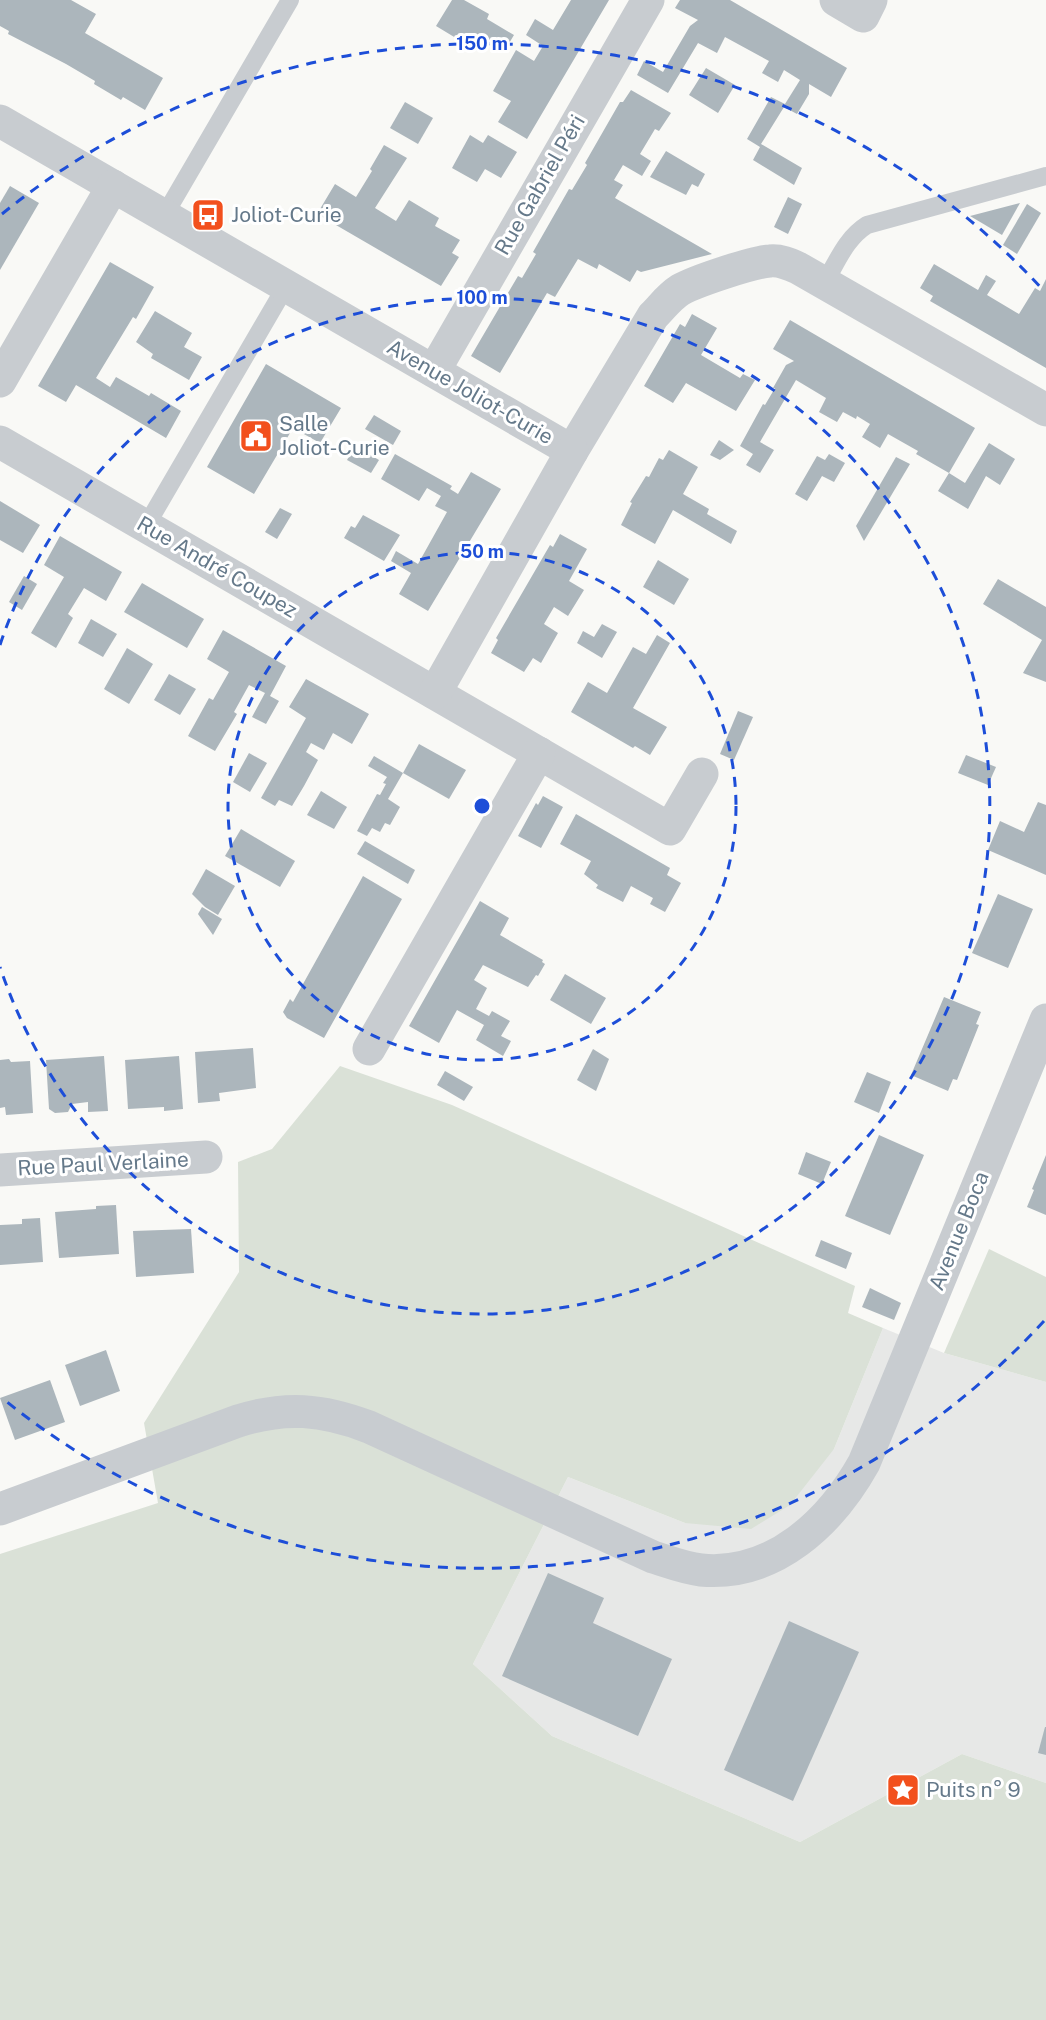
<svg xmlns="http://www.w3.org/2000/svg" width="1046" height="2020" viewBox="0 0 1046 2020" font-family="'Public Sans',sans-serif">
<style>
.built{fill:#e7e8e7}
.green{fill:#dae1d7}
.building{fill:#acb6bc}
.lines{fill:none;stroke-linecap:round;stroke-linejoin:round}
.lane{stroke:#c8ccd0;stroke-width:18}
.street{stroke:#c8ccd0;stroke-width:33}
.ring{fill:none;stroke:#1d4ed8;stroke-width:3;stroke-dasharray:10 8}
.labels{text-anchor:middle;stroke-width:6;stroke-linejoin:round;paint-order:stroke}
.street-label{font-size:21px;fill:#65798a;stroke:#fff}
.poi-label{font-size:21px;fill:#65798a;stroke:#fff;text-anchor:start}
.centre{fill:#1d4ed8;stroke:#fff;stroke-width:3}
.ring-label{font-size:18px;text-anchor:middle;font-weight:bold;fill:#1d4ed8;stroke:#fff;stroke-width:6;stroke-linejoin:round;paint-order:stroke}
</style>
<rect width="100%" height="100%" fill="#f9f9f6"/>
<!-- built -->
<polygon class="built" points="883,1328 944,1353 1046,1382 1046,1783 962,1754 800,1842 552,1736 473,1664 568,1477 685,1523 834,1449"/>
<!-- green -->
<g class="green">
<polygon points="340,1066 452,1105 855,1286 848,1313 883,1328 834,1449 790,1505 751,1529 685,1523 568,1477 473,1664 552,1736 800,1842 962,1754 1046,1783 1046,2020 0,2020 0,1554 158,1503 144,1423 239,1272 238,1162 272,1149"/>
<polygon points="989,1249 1046,1277 1046,1382 944,1353"/>
</g>
<!-- building -->
<g class="building">
<polygon points="0,0 71,0 96,14 85,33 163,78 145,110 123,97 121,100 94,84 95,81 66,64 8,34 9,31 0,26"/>
<polygon points="452,0 464,0 489,14 487,19 514,35 505,50 487,38 479,52 436,26"/>
<polygon points="571,0 609,0 527,139 498,122 511,101 493,91 516,50 534,61 543,46 526,35 535,19 553,30"/>
<polygon points="680,0 730,0 847,68 831,97 809,84 809,94 797,114 784,107 761,144 802,168 794,185 753,160 760,147 747,139 771,97 785,104 800,80 784,70 778,82 762,73 769,61 725,37 717,53 698,43 668,93 637,75 644,61 663,72 690,26 698,20 675,8"/>
<polygon points="706,68 735,85 718,113 689,95"/>
<polygon points="631,90 671,113 659,131 655,129 640,154 651,161 642,176 623,165 614,180 623,185 615,198 712,254 641,272 637,270 630,282 599,264 597,269 578,259 555,297 547,293 500,373 471,356 518,276 522,278 536,254 533,252 569,189 572,190 587,165 585,163 620,102 623,102"/>
<polygon points="405,102 433,118 418,144 390,128"/>
<polygon points="470,135 483,143 488,135 517,152 501,178 485,169 477,182 452,168"/>
<polygon points="384,145 407,158 375,208 396,221 409,200 439,218 435,226 460,240 452,253 459,257 441,286 317,214 335,184 356,197 372,171 370,169"/>
<polygon points="666,151 705,174 698,187 692,184 686,195 650,177"/>
<polygon points="10,186 39,203 0,270 0,203"/>
<polygon points="788,197 802,204 788,234 774,227"/>
<polygon points="1020,203 1002,235 970,216"/>
<polygon points="1027,204 1041,213 1017,254 1003,245"/>
<polygon points="110,262 154,287 136,319 133,317 96,378 110,387 116,377 149,396 151,393 181,411 166,438 76,385 66,402 38,386"/>
<polygon points="934,264 978,290 986,275 996,281 987,295 1019,314 1035,288 1040,291 1046,279 1046,368 930,301 933,296 920,288"/>
<polygon points="155,311 192,333 184,347 202,357 189,380 151,358 153,354 136,342"/>
<polygon points="692,314 717,328 701,355 740,378 743,374 755,380 736,411 686,383 673,403 644,386 680,324 685,327"/>
<polygon points="790,320 975,428 949,473 916,454 918,451 888,434 880,448 862,437 870,424 857,416 856,419 843,412 837,422 819,412 826,398 796,380 760,442 774,450 760,473 746,465 753,454 740,446 763,404 765,405 775,388 773,388 786,365 794,361 773,349"/>
<polygon points="266,364 341,408 320,443 293,428 254,494 207,467"/>
<polygon points="374,415 401,431 393,445 365,429"/>
<polygon points="719,440 734,450 720,460 710,455"/>
<polygon points="989,443 1015,459 1000,485 986,476 968,509 938,491 949,473 965,483"/>
<polygon points="355,446 379,460 371,473 347,460"/>
<polygon points="669,450 698,467 683,494 709,509 707,514 737,531 731,544 673,510 655,544 621,525 632,503 630,502 646,476 649,477 659,458 663,460"/>
<polygon points="395,454 452,486 450,489 458,494 471,472 501,489 428,611 399,594 411,573 391,561 396,551 418,564 447,512 435,506 441,496 427,488 419,501 381,479"/>
<polygon points="829,454 845,463 834,482 822,476 807,501 795,494 817,456 825,460"/>
<polygon points="896,457 910,464 864,541 856,526"/>
<polygon points="0,501 40,525 23,553 0,540"/>
<polygon points="280,508 292,514 277,539 265,532"/>
<polygon points="363,515 400,535 384,561 344,538 351,526 355,528"/>
<polygon points="560,534 587,549 569,581 584,590 568,616 554,607 544,624 558,633 541,663 533,658 524,672 491,653 498,640 496,638 550,545 553,547"/>
<polygon points="60,536 122,572 106,601 84,588 68,614 73,618 56,648 31,633 64,577 44,565"/>
<polygon points="658,560 689,579 674,605 643,587"/>
<polygon points="24,576 37,584 22,610 9,602"/>
<polygon points="998,579 1046,607 1046,682 1023,673 1042,640 983,604"/>
<polygon points="142,583 204,619 187,648 124,612"/>
<polygon points="91,619 117,634 103,657 78,643"/>
<polygon points="602,624 617,632 602,658 577,643 583,631 594,637"/>
<polygon points="223,630 286,666 270,696 279,701 266,724 252,717 265,693 249,685 234,712 237,714 215,751 188,736 209,698 213,700 229,672 207,659"/>
<polygon points="657,635 670,643 633,708 667,727 650,755 635,746 633,748 571,712 588,682 607,693 633,647 646,654"/>
<polygon points="127,648 153,664 129,704 104,689"/>
<polygon points="169,674 196,689 180,715 154,700"/>
<polygon points="306,679 369,714 352,744 333,733 324,750 311,743 306,752 318,760 304,786 292,806 279,800 275,806 261,798 306,718 289,707"/>
<polygon points="738,711 753,717 734,760 720,754"/>
<polygon points="419,744 466,770 449,799 403,773"/>
<polygon points="249,753 267,763 250,792 233,782"/>
<polygon points="966,755 996,767 988,785 958,773"/>
<polygon points="374,756 403,773 388,799 400,807 390,825 385,823 380,832 372,828 367,836 357,831 377,794 380,795 386,784 383,783 387,777 368,766"/>
<polygon points="321,791 347,807 334,829 307,815"/>
<polygon points="543,796 563,807 541,848 518,836 536,803 538,805"/>
<polygon points="1038,802 1046,805 1046,875 988,850 1000,821 1024,832"/>
<polygon points="576,814 670,868 667,875 681,883 665,912 650,904 653,898 631,886 623,902 596,888 598,885 584,874 591,861 560,844"/>
<polygon points="241,829 295,861 280,887 225,856"/>
<polygon points="365,841 415,870 408,884 357,854"/>
<polygon points="206,869 235,886 218,915 205,907 192,894"/>
<polygon points="363,876 402,899 324,1038 287,1018 283,1012 290,999 293,1002"/>
<polygon points="998,894 1033,909 1008,968 972,953"/>
<polygon points="480,901 509,918 500,935 543,960 542,962 545,964 538,976 536,975 528,987 483,965 474,980 487,988 476,1009 489,1016 492,1011 510,1021 501,1036 511,1041 503,1056 476,1040 484,1025 457,1010 439,1043 409,1026"/>
<polygon points="202,907 222,919 213,935 198,914"/>
<polygon points="565,974 606,998 591,1024 550,1000"/>
<polygon points="944,997 981,1012 976,1024 979,1025 957,1080 953,1079 948,1091 911,1075"/>
<polygon points="253,1048 256,1088 219,1093 220,1101 198,1103 195,1052"/>
<polygon points="593,1049 609,1059 596,1091 577,1080"/>
<polygon points="104,1056 108,1111 88,1112 88,1102 72,1104 68,1112 55,1113 49,1109 46,1060"/>
<polygon points="179,1056 183,1109 164,1111 164,1107 128,1109 125,1060"/>
<polygon points="9,1059 11,1062 30,1061 33,1113 6,1115 5,1107 0,1108 0,1060"/>
<polygon points="445,1071 473,1087 464,1101 437,1085"/>
<polygon points="867,1072 891,1082 879,1113 854,1102"/>
<polygon points="879,1135 924,1155 890,1235 845,1216"/>
<polygon points="806,1152 831,1162 822,1184 798,1174"/>
<polygon points="1046,1155 1046,1215 1027,1207 1034,1190 1032,1189"/>
<polygon points="116,1205 119,1254 59,1258 55,1212 96,1209 96,1206"/>
<polygon points="40,1218 43,1262 0,1265 0,1225 22,1224 22,1219"/>
<polygon points="191,1229 194,1273 136,1277 133,1231"/>
<polygon points="821,1240 852,1253 846,1269 815,1256"/>
<polygon points="870,1288 901,1303 894,1320 862,1307"/>
<polygon points="106,1350 120,1391 80,1406 65,1365"/>
<polygon points="50,1380 65,1422 15,1440 0,1398"/>
<polygon points="548,1573 604,1598 593,1623 672,1659 638,1736 502,1676"/>
<polygon points="789,1621 859,1652 793,1801 724,1770"/>
<polygon points="1045,1727 1046,1727 1046,1755 1038,1753"/>
</g>
<g class="lines">
<!-- lane -->
<g class="lane">
<polyline points="164,216 290,0"/>
<path d="M 825,282 C 837,262 846,238 867,225 L 1046,176"/>
<polyline points="146,526 286,286"/>
</g>
<!-- street -->
<g class="street">
<polyline points="836,0 863,16 871,0"/>
<path d="M 0,121 L 572,451 L 653,316 C 662,307 669,297 680,290 C 696,281 753,262 770,261 C 780,260 789,264 798,268 L 1046,410"/>
<polyline points="434,371 648,0"/>
<polyline points="0,381 113,186"/>
<polyline points="0,442 670,829 702,774"/>
<polyline points="435,693 572,451"/>
<polyline points="369,1049 539,753"/>
<polyline points="0,1170 206,1157"/>
<path d="M 0,1509 L 238,1421 C 285,1406 322,1409 369,1427 L 653,1557 C 669,1562 684,1568 701,1570 C 774,1577 831,1522 864,1463 L 1046,1020"/>
</g>
</g>
<!-- distance rings -->
<g class="ring">
<circle cx="482" cy="806" r="254"/>
<path d="M0 645A508 508 0 1 1 0 967"/>
<path d="M1044 1321A762 762 0 0 1 2 1398M2 214A762 762 0 0 1 1044 291"/>
</g>
<!-- icons -->
<defs>
<symbol id="bus-square" viewBox="-11 -11 22 22"><rect x="-9" y="-9" width="18" height="18" rx="4" fill="#f2501d" stroke="#fff"/><path d="M-5-6H5V4H4V6H2V4H-2V6H-4V4H-5ZM-3.5-4V0h7V-4ZM-3.5 1.2v1.5H-2V1.2ZM2 1.2v1.5H3.5V1.2Z" fill="#fff"/></symbol>
<symbol id="civic-square" viewBox="-11 -11 22 22"><rect x="-9" y="-9" width="18" height="18" rx="4" fill="#f2501d" stroke="#fff"/><path d="M-.6-6.5H3V-4.5H.6V-3L4-1V1h2V6H-6V1h2V-1L-.6-3ZM-1.2 2.5V6h2.4V2.5Z" fill="#fff"/></symbol>
<symbol id="sight-square" viewBox="-11 -11 22 22"><rect x="-9" y="-9" width="18" height="18" rx="4" fill="#f2501d" stroke="#fff"/><path d="M0-6L1.8-2.2L6-1.7L2.9 1.2L3.7 5.4L0 3.3L-3.7 5.4L-2.9 1.2L-6-1.7L-1.8-2.2Z" fill="#fff"/></symbol>
</defs>
<g fill-rule="evenodd">
<use href="#bus-square" x="189" y="196" width="38" height="38"/>
<use href="#civic-square" x="237" y="417" width="38" height="38"/>
<use href="#sight-square" x="884" y="1771" width="38" height="38"/>
</g>
<g class="labels">
<!-- street labels -->
<g class="street-label">
<text transform="translate(540 185) rotate(-60)" y="7">Rue Gabriel Péri</text>
<text transform="translate(470 392) rotate(30)" y="7">Avenue Joliot-Curie</text>
<text transform="translate(217 567) rotate(30)" y="7">Rue André Coupez</text>
<text transform="translate(103 1164) rotate(-3)" y="7">Rue Paul Verlaine</text>
<text transform="translate(959 1231) rotate(-68)" y="7">Avenue Boca</text>
</g>
<!-- poi labels -->
<g class="poi-label">
<text x="231" y="222">Joliot-Curie</text>
<text x="279" y="431">Salle<tspan x="279" dy="24">Joliot-Curie</tspan></text>
<text x="926" y="1797">Puits n° 9</text>
</g>
</g>
<circle cx="482" cy="806" r="9" class="centre"/>
<g class="ring-label">
<text x="482" y="50">150 m</text>
<text x="482" y="304">100 m</text>
<text x="482" y="558">50 m</text>
</g>
</svg>
